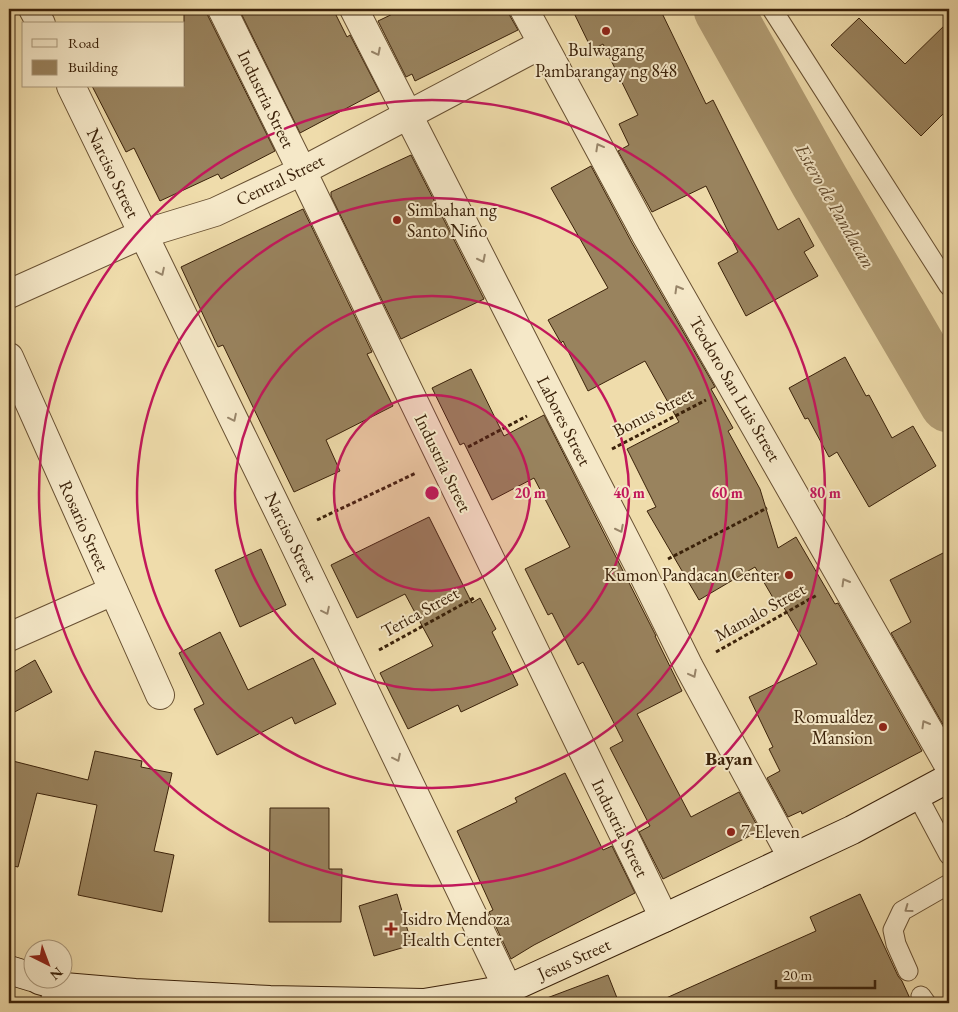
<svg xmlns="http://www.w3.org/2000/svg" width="958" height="1012" viewBox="0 0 958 1012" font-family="'EB Garamond',serif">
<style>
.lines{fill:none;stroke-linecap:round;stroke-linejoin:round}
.river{stroke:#b29d74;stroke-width:59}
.building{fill:#99835e;stroke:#3b220a}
.service-casing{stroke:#685032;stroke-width:21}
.pedestrian-casing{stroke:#685032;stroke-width:30}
.minor-casing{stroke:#685032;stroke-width:30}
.tertiary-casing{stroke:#685032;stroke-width:30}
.secondary-casing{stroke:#3b220a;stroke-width:30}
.path{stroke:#3b220a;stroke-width:3;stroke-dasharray:4 2.5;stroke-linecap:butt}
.service{stroke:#f5e8c8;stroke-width:19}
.pedestrian{stroke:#f5e8c8;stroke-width:28}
.minor{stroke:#f5e8c8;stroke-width:28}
.tertiary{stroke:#f5e8c8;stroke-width:28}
.secondary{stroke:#f5e8c8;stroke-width:28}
.oneway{stroke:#988569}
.ring{fill:none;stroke:#c2185b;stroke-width:2.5}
.poi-dot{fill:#8f2418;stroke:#f5e8c8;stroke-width:2}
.labels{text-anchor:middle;stroke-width:4;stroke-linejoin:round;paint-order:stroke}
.poi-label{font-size:18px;fill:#3b220a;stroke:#f5e8c8;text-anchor:start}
.street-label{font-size:18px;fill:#3b220a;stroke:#f5e8c8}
.water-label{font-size:19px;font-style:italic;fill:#5f472a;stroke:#f5e8c8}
.neighbourhood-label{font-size:19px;font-weight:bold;fill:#3b220a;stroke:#f5e8c8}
.centre{fill:#c2185b;stroke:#f5e8c8;stroke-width:2.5}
.ring-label{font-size:15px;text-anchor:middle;font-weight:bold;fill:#c2185b;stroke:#f5e8c8;stroke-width:4;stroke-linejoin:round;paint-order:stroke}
</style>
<rect width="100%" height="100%" fill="#efdcab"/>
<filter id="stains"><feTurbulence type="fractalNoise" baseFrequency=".004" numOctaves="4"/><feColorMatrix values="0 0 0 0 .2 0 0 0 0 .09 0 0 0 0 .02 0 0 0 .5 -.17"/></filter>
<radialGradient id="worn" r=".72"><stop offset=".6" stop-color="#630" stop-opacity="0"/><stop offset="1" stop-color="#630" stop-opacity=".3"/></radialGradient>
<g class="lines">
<!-- river -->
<polyline class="river" points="723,9 820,182 949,403"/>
</g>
<!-- building -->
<g class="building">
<polygon points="184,9 206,9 208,16 275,151 221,179 218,174 160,201 134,148 126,152 92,86 184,86"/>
<polygon points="239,9 333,9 347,37 350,35 379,91 300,133"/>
<polygon points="403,9 508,9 510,16 518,30 415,81 412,74 406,77 378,21"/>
<polygon points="572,9 660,9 706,104 713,100 778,230 799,218 814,246 804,252 818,276 746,316 718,263 738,252 706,186 652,212 618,151 629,145 619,124 638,115 603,44 592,50"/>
<polygon points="859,18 905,64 949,21 949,108 921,136 831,45"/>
<polygon points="411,155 484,299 401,339 331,196 331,192"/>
<polygon points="591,166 632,243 715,387 711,389 733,428 728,431 760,489 778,548 796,537 835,604 838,603 922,751 802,814 801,811 788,817 767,778 780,771 769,749 773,747 749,697 817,664 783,606 779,608 755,567 699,600 647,511 656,507 627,449 679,422 645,361 588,391 563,341 561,343 548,320 608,288 551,188"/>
<polygon points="303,209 372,352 367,354 393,406 326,440 340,471 294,492 223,345 218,347 181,267"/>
<polygon points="845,357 866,396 869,395 892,438 913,426 936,466 869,507 837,452 829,457 808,418 805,419 789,388"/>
<polygon points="471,369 504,436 544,415 656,636 655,636 682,691 637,714 691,817 739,792 760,831 663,879 639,832 650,826 610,748 623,741 583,662 578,665 552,613 548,615 525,569 570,547 534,478 492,500 464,443 460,445 432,388"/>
<polygon points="429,517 472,603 480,598 496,629 492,632 518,685 461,712 458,705 408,729 380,673 433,646 405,594 357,618 331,565"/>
<polygon points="261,549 286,605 240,627 215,570"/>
<polygon points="949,550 949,735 891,633 911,622 890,580"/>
<polygon points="220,632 248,690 313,658 336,704 295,724 292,717 217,755 194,709 204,704 179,653"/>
<polygon points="35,660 52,692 9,715 9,675"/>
<polygon points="95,751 142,761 141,767 172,773 154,851 174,855 162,912 78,895 97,805 37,793 18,867 9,865 9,760 88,780"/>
<polygon points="565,773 603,850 612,846 635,893 534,945 511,959 489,912 493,910 457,831 517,802 515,798"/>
<polygon points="270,808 329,808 329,869 342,869 341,922 269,922"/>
<polygon points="397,894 412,945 374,956 359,906"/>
<polygon points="860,894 898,976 902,981 912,1003 655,1003 816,931 810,917"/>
<polygon points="608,975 619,1003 539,1003 539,1001"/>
</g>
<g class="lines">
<defs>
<g id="service">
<polyline points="772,9 949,286"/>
<polyline points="917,795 949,855"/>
<polyline points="908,971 896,944 893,930 902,911 949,884"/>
<polyline points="921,996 926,1003"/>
</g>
<polyline id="pedestrian" points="9,637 113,591"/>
<g id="minor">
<polyline points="33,9 41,24"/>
<polyline points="222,9 302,171 664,918"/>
<polyline points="71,86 289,533 508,989"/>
<polyline points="9,294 143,234 215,212 302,171 542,44"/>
<polyline points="9,357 160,695"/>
<polyline points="54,1003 64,987"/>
</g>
<g id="tertiary">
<polyline points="354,9 554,401 642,572 689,667 792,857"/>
<polyline points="524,9 646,235 949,766"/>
</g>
<g id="secondary">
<polyline points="9,970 32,977"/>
<polyline points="39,980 64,987 135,993 270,1000 424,1003 508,989 664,918 852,830 949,778"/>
</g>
</defs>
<!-- service casing -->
<use href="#service" class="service-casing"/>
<!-- pedestrian casing -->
<use href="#pedestrian" class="pedestrian-casing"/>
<!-- minor casing -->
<use href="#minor" class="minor-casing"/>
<!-- tertiary casing -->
<use href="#tertiary" class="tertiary-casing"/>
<!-- secondary casing -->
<use href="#secondary" class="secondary-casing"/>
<!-- path -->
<g class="path">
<polyline points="468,447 527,416"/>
<polyline points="612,449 706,400"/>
<polyline points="317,520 416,473"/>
<polyline points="668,559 767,508"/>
<polyline points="379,650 474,598"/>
<polyline points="716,652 817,595"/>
</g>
<!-- service -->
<use href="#service" class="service"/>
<!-- pedestrian -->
<use href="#pedestrian" class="pedestrian"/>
<!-- minor -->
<use href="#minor" class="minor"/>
<!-- tertiary -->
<use href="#tertiary" class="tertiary"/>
<!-- secondary -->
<use href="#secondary" class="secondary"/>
</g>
<!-- one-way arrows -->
<defs><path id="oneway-chevron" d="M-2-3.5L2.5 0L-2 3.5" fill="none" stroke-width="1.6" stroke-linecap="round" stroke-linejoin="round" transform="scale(1.25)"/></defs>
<g class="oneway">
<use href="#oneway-chevron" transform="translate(377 52) rotate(63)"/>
<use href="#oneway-chevron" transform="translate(599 147) rotate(-119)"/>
<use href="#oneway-chevron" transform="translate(482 259) rotate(63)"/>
<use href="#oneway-chevron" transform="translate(161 272) rotate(64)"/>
<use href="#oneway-chevron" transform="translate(678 289) rotate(-120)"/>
<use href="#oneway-chevron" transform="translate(233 418) rotate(64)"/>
<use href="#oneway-chevron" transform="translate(620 529) rotate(63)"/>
<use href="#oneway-chevron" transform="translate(845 582) rotate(-120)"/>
<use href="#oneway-chevron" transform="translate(326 611) rotate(64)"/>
<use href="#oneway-chevron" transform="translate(693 674) rotate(62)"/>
<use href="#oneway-chevron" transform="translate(925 724) rotate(-120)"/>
<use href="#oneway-chevron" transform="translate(397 758) rotate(64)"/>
<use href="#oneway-chevron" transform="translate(908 909) rotate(144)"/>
</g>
<!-- distance rings -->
<circle cx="432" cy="493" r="98" fill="#c2185b" fill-opacity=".12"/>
<g class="ring">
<circle cx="432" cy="493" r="98"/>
<circle cx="432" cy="493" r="197"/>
<circle cx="432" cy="493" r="295"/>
<circle cx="432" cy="493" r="393"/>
</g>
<!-- markers -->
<g class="poi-dot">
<circle cx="606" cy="31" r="5"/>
<circle cx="397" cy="220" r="5"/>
<circle cx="789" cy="575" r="5"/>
<circle cx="883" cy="727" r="5"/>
<circle cx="731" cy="832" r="5"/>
<path d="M388.5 921.5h5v5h5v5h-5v5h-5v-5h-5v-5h5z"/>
</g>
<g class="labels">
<!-- poi labels -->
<g class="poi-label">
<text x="606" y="56" text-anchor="middle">Bulwagang<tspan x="606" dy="21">Pambarangay ng 848</tspan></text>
<text x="407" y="216">Simbahan ng<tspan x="407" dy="21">Santo Niño</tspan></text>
<text x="779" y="581" text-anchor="end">Kumon Pandacan Center</text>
<text x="873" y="723" text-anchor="end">Romualdez<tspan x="873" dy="21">Mansion</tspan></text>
<text x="741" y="838">7-Eleven</text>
<text x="402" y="925">Isidro Mendoza<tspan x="402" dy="21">Health Center</tspan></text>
</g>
<!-- street labels -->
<g class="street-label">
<text transform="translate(266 99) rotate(64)" y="6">Industria Street</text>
<text transform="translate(113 173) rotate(64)" y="6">Narciso Street</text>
<text transform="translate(280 180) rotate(-26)" y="6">Central Street</text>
<text transform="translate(735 389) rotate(60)" y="6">Teodoro San Luis Street</text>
<text transform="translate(653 412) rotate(-27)" y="6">Bonus Street</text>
<text transform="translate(564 421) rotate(63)" y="6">Labores Street</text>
<text transform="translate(443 463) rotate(64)" y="6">Industria Street</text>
<text transform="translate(84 526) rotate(66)" y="6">Rosario Street</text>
<text transform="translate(291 537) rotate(64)" y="6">Narciso Street</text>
<text transform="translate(420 612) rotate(-29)" y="6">Terica Street</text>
<text transform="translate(760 612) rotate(-29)" y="6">Mamalo Street</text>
<text transform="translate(620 828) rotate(64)" y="6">Industria Street</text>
<text transform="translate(574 959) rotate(-24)" y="6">Jesus Street</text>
</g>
<!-- water labels -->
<g class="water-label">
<text transform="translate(836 206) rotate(60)" y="7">Estero de Pandacan</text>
</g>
<!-- neighbourhood labels -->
<g class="neighbourhood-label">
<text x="729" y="765">Bayan</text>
</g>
</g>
<circle cx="432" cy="493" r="8" class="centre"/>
<g class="ring-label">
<text x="530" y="498">20 m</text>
<text x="629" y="498">40 m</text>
<text x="727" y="498">60 m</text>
<text x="825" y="498">80 m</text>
</g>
<!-- margin -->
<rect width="958" height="1012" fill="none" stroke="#efdcab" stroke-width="30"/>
<rect x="10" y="10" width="938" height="992" fill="none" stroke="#3b220a" stroke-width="2.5"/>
<rect x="15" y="15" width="928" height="982" fill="none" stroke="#3b220a"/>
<!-- legend -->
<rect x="22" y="22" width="162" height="65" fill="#f5e8c8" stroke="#ab997c"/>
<rect x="32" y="39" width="25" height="8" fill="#f5e8c8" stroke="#ab997c"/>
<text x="68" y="48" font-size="15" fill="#3b220a">Road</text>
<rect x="32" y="60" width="25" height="15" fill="#99835e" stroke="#ab997c"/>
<text x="68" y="72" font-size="15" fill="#3b220a">Building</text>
<!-- north arrow -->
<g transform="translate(48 964) rotate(138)"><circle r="24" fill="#f5e8c8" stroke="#ab997c"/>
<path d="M0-4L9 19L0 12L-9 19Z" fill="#8f2418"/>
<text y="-8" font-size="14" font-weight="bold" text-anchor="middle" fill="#3b220a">N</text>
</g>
<!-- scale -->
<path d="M776 980v8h99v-8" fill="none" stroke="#3b220a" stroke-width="2.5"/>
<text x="783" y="980" font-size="15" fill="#3b220a" stroke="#f5e8c8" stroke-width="4" paint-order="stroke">20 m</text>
<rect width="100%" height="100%" filter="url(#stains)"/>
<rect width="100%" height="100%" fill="url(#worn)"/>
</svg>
